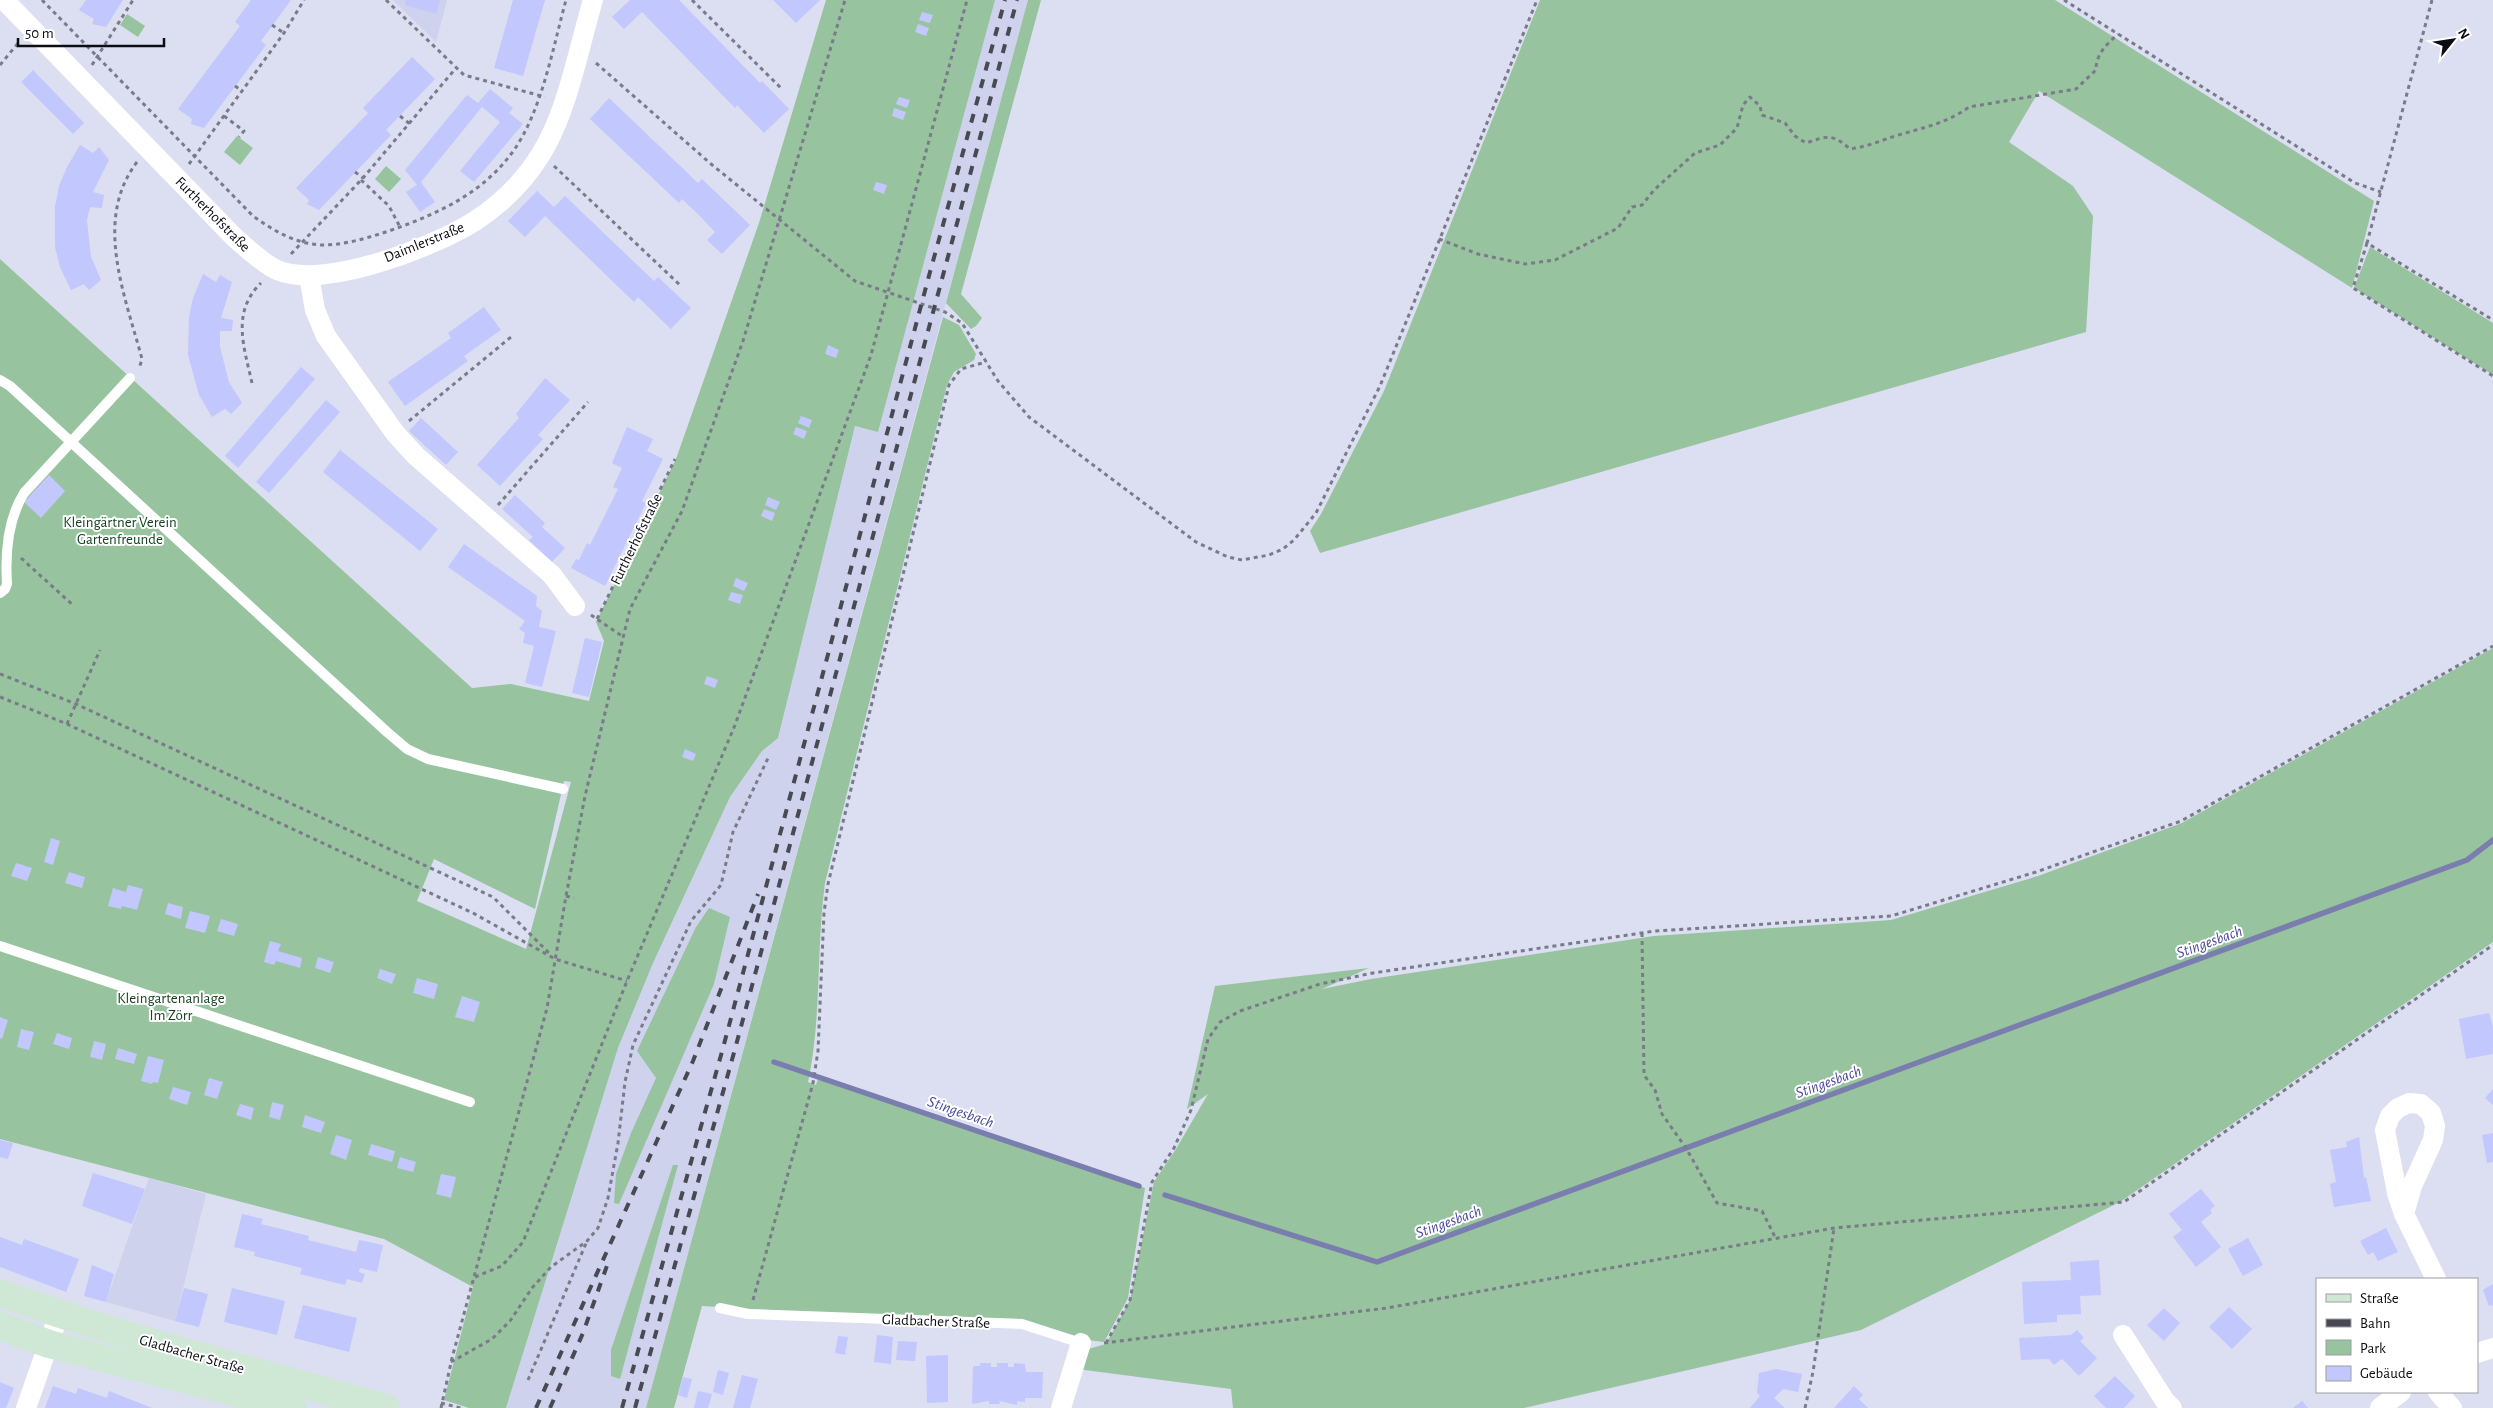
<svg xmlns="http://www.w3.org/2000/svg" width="2493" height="1408" viewBox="0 0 2493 1408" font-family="'Alegreya Sans',sans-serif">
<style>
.built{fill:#cfd2ed}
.green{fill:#98c39f;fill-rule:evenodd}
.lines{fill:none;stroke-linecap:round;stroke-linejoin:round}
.stream{stroke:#7a7eae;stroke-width:5.5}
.building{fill:#c2c7fd}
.path{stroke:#7a7b89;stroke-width:3;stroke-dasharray:4 4;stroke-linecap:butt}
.service{stroke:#fff;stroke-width:10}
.minor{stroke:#fff;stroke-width:20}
.secondary{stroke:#cfe8d5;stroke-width:28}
.rail{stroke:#484953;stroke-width:4;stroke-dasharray:9 9;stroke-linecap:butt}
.labels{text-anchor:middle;stroke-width:4;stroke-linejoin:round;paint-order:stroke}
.street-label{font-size:15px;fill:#0c0d13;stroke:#fff}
.park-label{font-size:15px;fill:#164221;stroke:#fff}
.water-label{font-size:16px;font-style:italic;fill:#4b4a9a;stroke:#fff}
</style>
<rect width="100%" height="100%" fill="#dcdef2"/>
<!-- built -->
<g class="built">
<polygon points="393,0 447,0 436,42"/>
<polygon points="995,0 1028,0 646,1408 506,1408 618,1048 653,963 730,797 762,751 778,738 855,426 878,432"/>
<polygon points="149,1178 206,1194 175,1321 106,1302"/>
</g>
<!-- green -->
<g class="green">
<path d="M 826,0 L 995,0 L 878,432 L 855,426 L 778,738 L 762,751 L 730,797 L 653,963 L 618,1048 L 506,1408 L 469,1408 L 444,1400 L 473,1287 L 384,1239 L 0,1139 L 0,259 L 472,688 L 511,684 L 589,701 L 604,641 L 596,622 L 676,459 L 759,223 ZM 564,781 L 571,782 L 526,949 L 417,901 L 434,859 L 535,909 Z"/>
<polygon points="1028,0 1041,0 961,294 982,318 976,326 971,329 946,303"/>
<polygon points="1540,0 2055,0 2374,201 2352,288 2039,91 2009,142 2073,186 2093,216 2086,332 1320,553 1310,531 1321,514 1384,391"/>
<polygon points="127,14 145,26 138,37 120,25"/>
<polygon points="237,136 253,148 240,165 224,152"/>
<polygon points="386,166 401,179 389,192 375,179"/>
<polygon points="2370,247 2493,323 2493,375 2354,288"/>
<path d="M 943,317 L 959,325 L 976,354 L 974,360 L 954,372 L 947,385 L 825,883 C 816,949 822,1017 808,1082 L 816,1085 L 818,1079 L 1145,1188 L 1128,1298 L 1104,1342 L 1079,1339 L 1039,1326 L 702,1306 L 674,1408 L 646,1408 Z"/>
<polygon points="2493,648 2493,942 2120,1202 1861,1330 1524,1408 1233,1408 1231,1389 1077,1369 1081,1351 1106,1344 1130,1300 1154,1182 1176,1149 1208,1094 1187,1109 1215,986 1369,968 1322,989 1371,979 1654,936 1891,920 2038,876 2182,823"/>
<polygon points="709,908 730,917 714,984 619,1204 614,1203 616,1174 631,1133 656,1078 637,1051 696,927"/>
<polygon points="673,1165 678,1165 620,1379 611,1376 611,1350"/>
</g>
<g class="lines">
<!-- stream -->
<g class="stream">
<polyline points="774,1062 1139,1186"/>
<polyline points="1165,1195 1377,1262 2467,860 2493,840"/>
</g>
</g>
<!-- building -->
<g class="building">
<polygon points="86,0 123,0 106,27 92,24 94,19 79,10"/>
<polygon points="251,0 291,0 261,41 266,45 204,128 191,124 192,119 178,109 240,26 235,22"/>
<polygon points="406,0 440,0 437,14 405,5"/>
<polygon points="513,0 545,0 523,76 494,68"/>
<polygon points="630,0 679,0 760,83 762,81 789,109 764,133 737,105 735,108 642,12 624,29 612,17"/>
<polygon points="773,0 820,0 796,23"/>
<polygon points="922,12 933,15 930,23 919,20"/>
<polygon points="918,24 929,28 926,36 915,32"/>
<polygon points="412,57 435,79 386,130 391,135 319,210 307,204 309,200 296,188 368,113 363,108"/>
<polygon points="33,70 84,123 73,134 21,82"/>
<polygon points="490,89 513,108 509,113 523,124 474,182 460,171 500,122 482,107 421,182 435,202 420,212 406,192 417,185 405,170 467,95 478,103"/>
<polygon points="899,97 910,100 907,108 896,104"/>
<polygon points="609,98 698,183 702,179 750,225 722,254 707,240 715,232 698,214 682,199 679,203 590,119"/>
<polygon points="894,108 906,112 903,120 892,116"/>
<polygon points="80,145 93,153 99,147 109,160 93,192 104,195 102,208 90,207 87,220 91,257 101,280 89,290 84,284 71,290 60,267 55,247 55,207 59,186 67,167"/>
<polygon points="876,182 887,185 884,194 873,190"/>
<polygon points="537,191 554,207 565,196 654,281 658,277 691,308 671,329 638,297 634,302 545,216 525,237 508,221"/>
<polygon points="203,274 216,282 220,275 232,282 221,318 233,320 232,331 220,331 220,347 229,382 242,403 231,414 225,409 212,417 199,395 188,355 189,317 193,298"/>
<polygon points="484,307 501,330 464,356 468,361 405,406 388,382 451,338 448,333"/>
<polygon points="828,345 839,350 836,358 825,354"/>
<polygon points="301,367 315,379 238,468 225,456"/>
<polygon points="545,378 570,400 538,435 543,439 500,486 477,465 519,418 516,414"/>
<polygon points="326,400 340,412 269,493 256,482"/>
<polygon points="801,416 812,420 809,428 798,423"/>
<polygon points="421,418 458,452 446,465 409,431"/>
<polygon points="627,427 653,439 647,451 663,459 642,501 646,503 605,586 571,568 576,559 579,560 587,543 590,545 618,489 613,487 622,468 612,463"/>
<polygon points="796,427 807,431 804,439 793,434"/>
<polygon points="340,450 438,529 420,551 323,472"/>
<polygon points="49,475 65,491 41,518 24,502"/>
<polygon points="515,495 545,523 542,527 565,548 552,562 529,540 533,537 502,509"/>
<polygon points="768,497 780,502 776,510 765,505"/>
<polygon points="764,509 775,513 772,521 761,516"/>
<polygon points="464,544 537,596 536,606 542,611 539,627 556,631 542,687 525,683 534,646 523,643 525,633 519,629 525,621 448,567"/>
<polygon points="736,578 748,583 744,591 733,586"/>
<polygon points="731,592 743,595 740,604 728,600"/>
<polygon points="585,638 602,642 589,697 572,693"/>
<polygon points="707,676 718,680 715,688 704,684"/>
<polygon points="685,749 696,754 693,761 682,757"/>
<polygon points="51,838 60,841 53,865 44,862"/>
<polygon points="16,863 32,868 27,881 11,876"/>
<polygon points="69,872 85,877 82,888 65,883"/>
<polygon points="128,885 143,889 137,910 122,906 121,909 108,906 113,888 126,892"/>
<polygon points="168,903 183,907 181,919 165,914"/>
<polygon points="190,911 210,916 205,933 185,928"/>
<polygon points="221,919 238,924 234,936 217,931"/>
<polygon points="270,941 281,944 278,951 302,958 300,968 276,961 274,965 264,962"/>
<polygon points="318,957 334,962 330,973 315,968"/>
<polygon points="380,969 396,974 392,984 377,978"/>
<polygon points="417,978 438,984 434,999 413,993"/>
<polygon points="462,996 480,1002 474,1022 455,1017"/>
<polygon points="2489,1013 2493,1027 2493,1054 2466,1059 2459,1019"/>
<polygon points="0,1017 8,1020 2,1039 0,1038"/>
<polygon points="21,1029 34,1032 29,1050 17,1047"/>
<polygon points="57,1033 72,1038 69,1049 53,1044"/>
<polygon points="94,1041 106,1044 102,1060 90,1057"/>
<polygon points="118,1048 137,1054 134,1064 115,1059"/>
<polygon points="148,1056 164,1060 158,1083 153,1082 152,1084 141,1081"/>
<polygon points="209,1078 223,1082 217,1099 204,1095"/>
<polygon points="173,1087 191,1092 187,1105 169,1099"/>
<polygon points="2493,1089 2493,1105 2485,1098"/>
<polygon points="272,1102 284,1105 280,1120 269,1117"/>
<polygon points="240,1104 254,1108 251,1120 236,1115"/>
<polygon points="305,1115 325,1122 321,1133 302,1127"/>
<polygon points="2493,1133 2493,1162 2487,1163 2482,1135"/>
<polygon points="336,1135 352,1140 346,1160 330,1154"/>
<polygon points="2359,1137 2364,1178 2366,1177 2371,1201 2334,1207 2330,1184 2336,1182 2330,1150 2347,1147 2346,1142"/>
<polygon points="0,1140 13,1143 8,1159 0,1157"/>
<polygon points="371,1144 395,1151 392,1162 368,1155"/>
<polygon points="400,1157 416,1162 413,1172 397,1168"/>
<polygon points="93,1173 145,1189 132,1224 82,1206"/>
<polygon points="441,1174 456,1177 451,1198 436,1194"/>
<polygon points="2201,1189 2215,1206 2210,1210 2212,1213 2201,1222 2221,1247 2196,1267 2173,1237 2182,1230 2169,1214"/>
<polygon points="242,1214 263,1219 261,1224 309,1236 308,1240 356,1252 359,1240 383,1245 377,1272 360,1268 359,1272 365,1274 362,1283 347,1279 345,1285 300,1274 302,1268 254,1256 255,1252 234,1247"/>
<polygon points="2386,1228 2398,1252 2378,1261 2373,1252 2368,1255 2360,1241"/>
<polygon points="0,1237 22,1245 24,1239 79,1259 66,1292 0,1267"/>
<polygon points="2248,1238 2263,1265 2243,1276 2228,1249"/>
<polygon points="2099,1260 2101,1295 2080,1296 2081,1314 2057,1315 2057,1322 2024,1324 2022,1282 2071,1280 2070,1262"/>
<polygon points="92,1265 114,1274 106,1302 84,1296"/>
<polygon points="2493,1284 2493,1307 2492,1305 2489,1306 2483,1290"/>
<polygon points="184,1288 208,1294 199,1327 175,1321"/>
<polygon points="232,1288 285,1301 277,1335 224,1322"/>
<polygon points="303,1305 357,1318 349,1352 294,1338"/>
<polygon points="2229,1307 2252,1329 2232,1349 2209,1327"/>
<polygon points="2164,1308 2180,1323 2164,1341 2147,1325"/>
<polygon points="2077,1330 2084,1338 2080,1341 2097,1358 2079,1376 2062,1359 2054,1365 2049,1359 2021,1360 2019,1338 2071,1335"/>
<polygon points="877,1335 893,1337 891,1364 874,1362"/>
<polygon points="838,1336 848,1337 845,1355 835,1353"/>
<polygon points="898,1341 917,1342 915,1361 896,1360"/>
<polygon points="948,1355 948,1402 927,1403 926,1356"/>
<polygon points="980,1363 991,1363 991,1367 997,1367 997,1363 1008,1363 1008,1367 1014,1367 1014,1363 1025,1364 1026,1372 1043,1372 1042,1398 1025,1398 1025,1402 1017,1401 1017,1405 999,1401 1000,1404 989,1404 989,1401 972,1404 973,1366 980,1366"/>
<polygon points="1776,1369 1802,1374 1798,1392 1783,1389 1774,1398 1785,1408 1750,1408 1760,1396 1757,1393 1759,1373"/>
<polygon points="718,1370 729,1373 723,1395 713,1392"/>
<polygon points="742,1375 758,1379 750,1408 733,1408"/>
<polygon points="2115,1376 2135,1396 2124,1408 2106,1408 2094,1396"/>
<polygon points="683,1377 692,1379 687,1398 678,1395"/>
<polygon points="0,1382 14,1388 6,1408 0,1408"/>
<polygon points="53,1386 76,1394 78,1388 107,1398 109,1391 152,1408 45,1408"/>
<polygon points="1854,1386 1863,1395 1859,1399 1868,1408 1834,1408"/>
<polygon points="698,1391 712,1394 708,1408 694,1408"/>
<polygon points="2302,1401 2308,1408 2293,1408"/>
</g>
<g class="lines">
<!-- path -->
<g class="path">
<path d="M 42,0 L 253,216 C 274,231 296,244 322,245 C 345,245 367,238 389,231 C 437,214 483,194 514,150 C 542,110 553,47 566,0"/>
<polyline points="386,0 464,75 545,97"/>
<polyline points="692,0 783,90"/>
<polyline points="2064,0 2355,183 2381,192"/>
<polyline points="2432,0 2367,243 2493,320"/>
<polyline points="272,25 284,33"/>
<polyline points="596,63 711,164 855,281 945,312 962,323 998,381 1029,417 1196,542 1228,557 1242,560 1269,555 1283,549 1294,540 1316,513 1380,386 1537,0"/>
<polyline points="0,65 19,42"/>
<polyline points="92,65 133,0"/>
<polyline points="235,86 242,91"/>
<polyline points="224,116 244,131 239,137"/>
<polyline points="400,116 410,124"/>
<path d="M 137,162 C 93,220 125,295 142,359 L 139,369"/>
<polyline points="189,164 284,33 304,0"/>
<polyline points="554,166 681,286"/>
<polyline points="355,172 363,178"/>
<polyline points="361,180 389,206 400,227"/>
<path d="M 1439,239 L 1478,254 L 1525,264 L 1555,260 L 1618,228 L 1632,207 L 1642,205 L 1654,190 L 1695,153 L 1720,145 L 1737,128 L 1743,105 L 1750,97 L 1760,106 L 1762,115 L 1785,123 L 1795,136 L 1806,143 C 1827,136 1832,133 1850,149 C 1866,147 1880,141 1895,136 C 1921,128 1946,124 1969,107 L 2076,89 L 2096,70 C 2096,54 2106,45 2118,34"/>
<polyline points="2367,243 2353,288 2493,376"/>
<polyline points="291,254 363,178 456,68"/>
<path d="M 252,383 C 244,347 231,312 261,283"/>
<polyline points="409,421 511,337"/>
<polyline points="498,505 588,402"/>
<polyline points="21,558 74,606"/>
<polyline points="591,615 622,636"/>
<polyline points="597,619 675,459"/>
<polyline points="0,674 76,704 493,897 551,955"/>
<polyline points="0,697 67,724 473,913 555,959 627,981"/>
<polyline points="67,724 100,650"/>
<polyline points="566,896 574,898"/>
<polyline points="1642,933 1644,1075 1655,1090 1662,1114 1686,1148 1717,1203 1762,1211 1776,1239"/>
<polyline points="475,1277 502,1266 523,1242 627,981 735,725 871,355 967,0"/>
<polyline points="753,1300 813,1083 818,1051 824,913 828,884 949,385 961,369 986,362"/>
<polyline points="1104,1343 1387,1308 1834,1228 2124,1202 2493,945"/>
<polyline points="1106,1343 1130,1300 1152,1182 1174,1148 1191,1110 1208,1039 1220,1022 1240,1011 1320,984 1373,973 1655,931 1891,916 2036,872 2181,821 2493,646"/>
<polyline points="451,1362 492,1339 510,1321 532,1288 551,1267 587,1241 598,1228 608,1198 618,1143 625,1082 633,1045 691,921 721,885 733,832 769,756"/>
<polyline points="528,1380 587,1241"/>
<polyline points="441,1403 461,1408"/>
<polyline points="441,1408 452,1358 547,1008 566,896 585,796 630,609 682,511 743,341 845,0"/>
<polyline points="1805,1408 1813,1372 1834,1228"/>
</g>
<!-- service -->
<g class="service">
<polyline points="0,380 10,386 387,732 407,749 428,759 563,789"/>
<path d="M 0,593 L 5,589 L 7,584 C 5,553 8,519 24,493 L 130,378"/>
<polyline points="0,946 470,1102"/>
<polyline points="720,1308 748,1314 1022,1324 1081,1343"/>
</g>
<!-- minor -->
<g class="minor">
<path d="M 4,0 L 235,238 C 248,249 262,263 277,270 C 324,290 434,247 475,221 C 501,204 525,180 541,154 C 567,113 579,47 593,0"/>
<polyline points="309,276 315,310 326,336 395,433 416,456 552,575 575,606"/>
<polyline points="2404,1214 2412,1186 2433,1140 2435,1126 2431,1113 2421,1104 2409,1103 2398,1108 2390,1116 2385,1130 2397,1193 2404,1214 2436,1279"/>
<polyline points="2123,1335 2165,1401 2172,1408"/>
<polyline points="2477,1353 2493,1348"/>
<polyline points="2438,1392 2452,1408"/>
<polyline points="26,1408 59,1314"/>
<polyline points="1061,1408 1081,1343"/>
<polyline points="2380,1408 2401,1392"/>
</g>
<!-- secondary -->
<g class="secondary">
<path d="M 0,1293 C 126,1339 257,1371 386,1408"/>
<polyline points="0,1326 49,1344 293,1408"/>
</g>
<!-- rail -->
<g class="rail">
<polyline points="536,1408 693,1061 758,894"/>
<polyline points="550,1408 583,1333 609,1260"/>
<polyline points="622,1408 723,1048 930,272 1005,0"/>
<polyline points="635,1408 735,1049 1017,0"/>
</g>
</g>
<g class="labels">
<!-- street labels -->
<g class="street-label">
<text transform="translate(213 214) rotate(45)" y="5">Furtherhofstraße</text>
<text transform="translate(424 242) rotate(-22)" y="5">Daimlerstraße</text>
<text transform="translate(636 539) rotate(-64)" y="5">Furtherhofstraße</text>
<text transform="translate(936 1321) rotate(2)" y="5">Gladbacher Straße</text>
<text transform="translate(192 1354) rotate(16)" y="5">Gladbacher Straße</text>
</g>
<!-- park labels -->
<g class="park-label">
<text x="120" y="527">Kleingärtner Verein<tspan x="120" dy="17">Gartenfreunde</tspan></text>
<text x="171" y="1003">Kleingartenanlage<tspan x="171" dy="17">Im Zörr</tspan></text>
</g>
<!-- water labels -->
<g class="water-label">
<text transform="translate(2209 941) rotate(-20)" y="6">Stingesbach</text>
<text transform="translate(1828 1081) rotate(-20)" y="6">Stingesbach</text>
<text transform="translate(961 1111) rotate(19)" y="6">Stingesbach</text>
<text transform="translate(1448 1221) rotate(-20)" y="6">Stingesbach</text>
</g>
</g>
<!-- legend -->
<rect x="2316" y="1278" width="162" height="115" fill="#ffffff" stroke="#9e9ea1"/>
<rect x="2326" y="1294" width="25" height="8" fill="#cfe8d5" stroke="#9e9ea1"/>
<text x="2360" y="1303" font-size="15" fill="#0c0d13">Straße</text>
<rect x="2326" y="1319" width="25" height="8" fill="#484953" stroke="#9e9ea1"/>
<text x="2360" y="1328" font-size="15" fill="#0c0d13">Bahn</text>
<rect x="2326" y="1340" width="25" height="15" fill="#98c39f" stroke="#9e9ea1"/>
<text x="2360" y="1353" font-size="15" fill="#0c0d13">Park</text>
<rect x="2326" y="1366" width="25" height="15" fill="#c2c7fd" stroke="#9e9ea1"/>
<text x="2360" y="1378" font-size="15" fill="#0c0d13">Gebäude</text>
<!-- north arrow -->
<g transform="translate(2453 40) rotate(60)" stroke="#ffffff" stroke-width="4" paint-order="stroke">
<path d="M0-4L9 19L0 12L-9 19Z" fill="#0c0d13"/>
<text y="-8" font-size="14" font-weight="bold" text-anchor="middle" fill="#0c0d13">N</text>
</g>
<!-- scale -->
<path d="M18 38v8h146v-8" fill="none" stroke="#0c0d13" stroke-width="2.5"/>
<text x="25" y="38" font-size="15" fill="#0c0d13" stroke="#ffffff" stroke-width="4" paint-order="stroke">50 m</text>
</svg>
